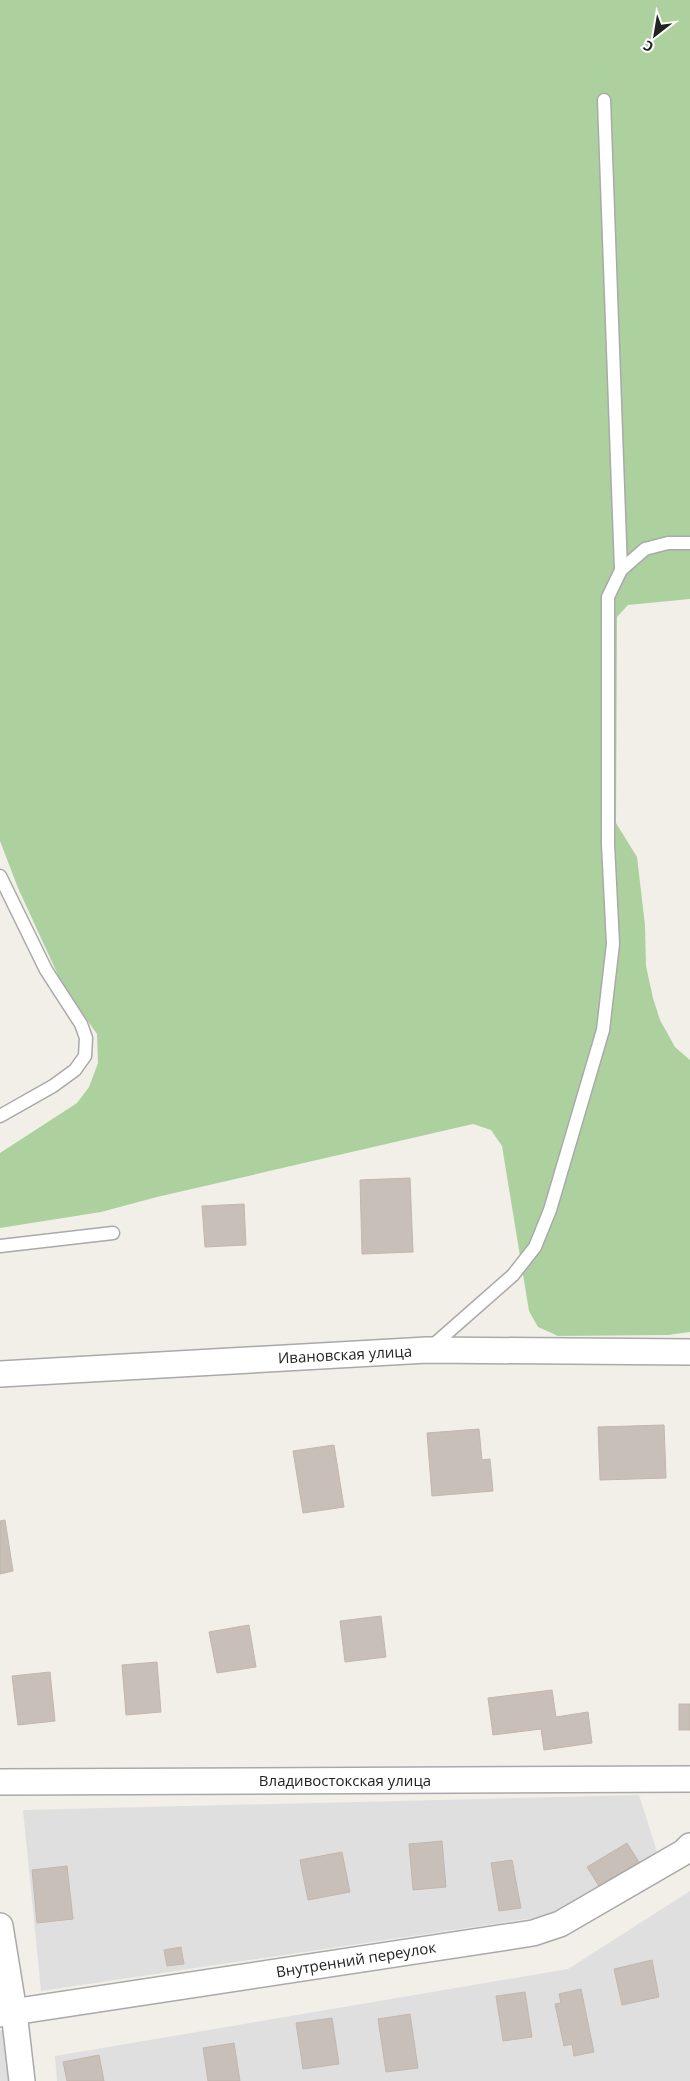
<svg xmlns="http://www.w3.org/2000/svg" width="690" height="2081" viewBox="0 0 690 2081" font-family="'Open Sans',sans-serif">
<style>
.residential{fill:#e0dfdf}
.forest{fill:#add19e}
.building{fill:#c7bfb8;stroke:#c4b6ab}
.lines{fill:none;stroke-linecap:round;stroke-linejoin:round}
.lane-casing{stroke:#a9a9a9;stroke-width:15}
.street-casing{stroke:#a9a9a9;stroke-width:28}
.lane{stroke:#fff;stroke-width:12}
.street{stroke:#fff;stroke-width:25}
.labels{text-anchor:middle;stroke-width:4;stroke-linejoin:round;paint-order:stroke}
.street-label{font-size:15px;fill:#222;stroke:#fff}
</style>
<rect width="100%" height="100%" fill="#f2efe9"/>
<!-- residential -->
<g class="residential">
<polygon points="639,1795 659,1858 560,1914 41,1991 23,1810"/>
<polygon points="690,1891 690,2081 57,2081 55,2056 568,1969"/>
<polygon points="0,2030 6,2030 11,2081 0,2081"/>
</g>
<!-- forest -->
<polygon class="forest" points="0,0 690,0 690,599 628,605 617,617 616,823 637,857 645,925 646,966 653,998 660,1020 675,1047 690,1060 690,1332 668,1335 558,1336 538,1327 529,1311 502,1146 491,1130 473,1124 157,1197 101,1212 0,1228 0,1153 77,1103 89,1087 98,1063 97,1034 63,986 18,888 0,841"/>
<!-- building -->
<g class="building">
<polygon points="410,1178 413,1252 362,1254 360,1180"/>
<polygon points="244,1204 246,1245 205,1247 202,1206"/>
<polygon points="664,1425 666,1478 600,1480 598,1427"/>
<polygon points="479,1429 482,1460 490,1459 493,1491 432,1496 427,1433"/>
<polygon points="334,1445 344,1507 303,1513 293,1451"/>
<polygon points="5,1520 13,1571 0,1574 0,1521"/>
<polygon points="381,1616 386,1657 345,1662 340,1621"/>
<polygon points="249,1625 256,1667 217,1673 209,1632"/>
<polygon points="157,1662 161,1712 126,1715 122,1665"/>
<polygon points="50,1672 55,1721 18,1725 12,1676"/>
<polygon points="552,1690 556,1717 588,1712 592,1743 544,1750 541,1729 493,1735 488,1698"/>
<rect x="679" y="1704" width="11" height="26"/>
<polygon points="442,1841 446,1887 413,1890 409,1844"/>
<polygon points="627,1843 639,1862 599,1886 587,1867"/>
<polygon points="342,1852 350,1892 308,1900 300,1860"/>
<polygon points="512,1860 521,1908 499,1911 491,1863"/>
<polygon points="67,1866 73,1919 37,1923 32,1870"/>
<polygon points="181,1947 184,1964 167,1966 164,1950"/>
<polygon points="652,1960 659,1997 622,2005 614,1969"/>
<polygon points="581,1989 594,2052 574,2056 572,2044 564,2046 555,2004 561,2003 559,1994"/>
<polygon points="525,1992 532,2037 503,2041 496,1996"/>
<polygon points="410,2014 418,2068 386,2072 378,2019"/>
<polygon points="332,2018 339,2064 303,2069 296,2023"/>
<polygon points="234,2043 240,2081 208,2081 203,2048"/>
<polygon points="99,2055 104,2081 67,2081 63,2062"/>
</g>
<g class="lines">
<defs>
<g id="lane">
<polyline points="604,100 621,570"/>
<polyline points="0,876 46,970 81,1024 86,1038 85,1056 75,1070 53,1086 0,1116"/>
<polyline points="0,1246 113,1233"/>
<polyline points="430,1348 513,1275 535,1247 550,1210 603,1030 613,944 608,844 608,597 621,570 645,549 668,543 690,543"/>
</g>
<g id="street">
<polyline points="0,1374 427,1350 690,1352"/>
<polyline points="0,1782 690,1779"/>
<polyline points="0,1926 14,2012 22,2081"/>
<polyline points="0,2014 533,1933 560,1924 684,1852 690,1846"/>
</g>
</defs>
<!-- lane casing -->
<use href="#lane" class="lane-casing"/>
<!-- street casing -->
<use href="#street" class="street-casing"/>
<!-- lane -->
<use href="#lane" class="lane"/>
<!-- street -->
<use href="#street" class="street"/>
</g>
<g class="labels">
<!-- street labels -->
<g class="street-label">
<text transform="translate(345 1355) rotate(-3)" y="5">Ивановская улица</text>
<text x="345" y="1786">Владивостокская улица</text>
<text transform="translate(356 1960) rotate(-9)" y="5">Внутренний переулок</text>
</g>
</g>
<!-- north arrow -->
<g transform="translate(655 35) rotate(211)" stroke="#ffffff" stroke-width="4" paint-order="stroke">
<path d="M0-4L9 19L0 12L-9 19Z" fill="#222222"/>
<text y="-8" font-size="14" font-weight="bold" text-anchor="middle" fill="#222222">С</text>
</g>
</svg>
